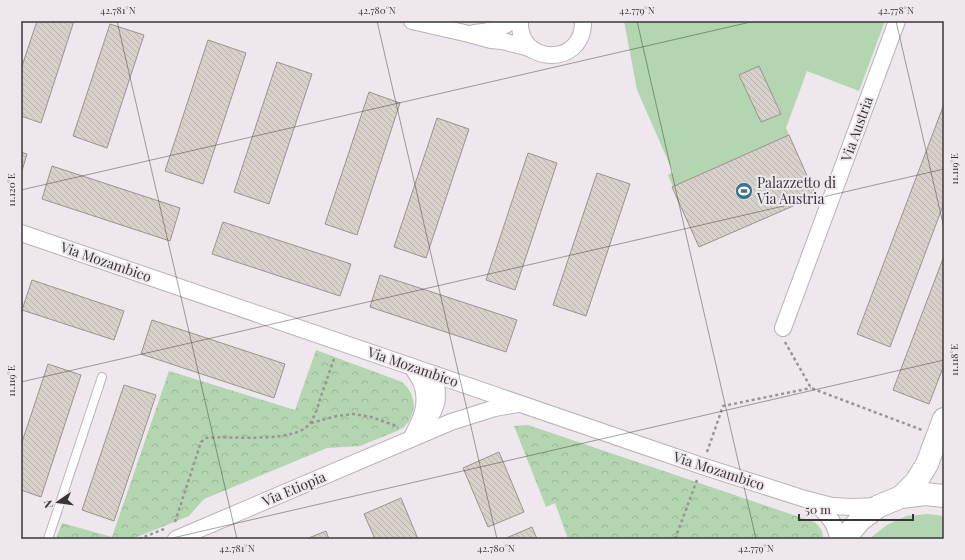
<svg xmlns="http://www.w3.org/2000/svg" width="965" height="560" viewBox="0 0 965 560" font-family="'Playfair Display',serif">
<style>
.green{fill:#b3d5af}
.park{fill:url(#park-crowns)}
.building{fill:url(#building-back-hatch);stroke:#9a948e}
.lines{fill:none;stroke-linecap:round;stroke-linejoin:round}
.lane-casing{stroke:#b9b3b9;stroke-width:10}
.street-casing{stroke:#b9b3b9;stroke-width:18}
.secondary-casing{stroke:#b9b3b9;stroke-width:24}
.path{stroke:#999498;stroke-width:2.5;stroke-dasharray:3 3;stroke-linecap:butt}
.lane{stroke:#fff;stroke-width:8}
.street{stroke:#fff;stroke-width:16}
.secondary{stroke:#fff;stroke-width:22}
.ticks{fill:none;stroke:#393638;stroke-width:1;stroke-opacity:0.45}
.labels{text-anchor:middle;stroke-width:4;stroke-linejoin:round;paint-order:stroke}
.street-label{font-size:14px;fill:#393638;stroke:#eee7ed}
.poi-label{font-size:14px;fill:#393638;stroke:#eee7ed;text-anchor:start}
.neatline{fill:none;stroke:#393638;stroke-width:1.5}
.ticks-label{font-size:10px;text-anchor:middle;fill:#393638}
</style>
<defs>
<pattern id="park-crowns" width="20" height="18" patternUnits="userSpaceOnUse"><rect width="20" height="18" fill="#b3d5af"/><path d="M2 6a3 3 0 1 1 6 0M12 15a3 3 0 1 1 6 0" fill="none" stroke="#9bb797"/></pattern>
<pattern id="building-back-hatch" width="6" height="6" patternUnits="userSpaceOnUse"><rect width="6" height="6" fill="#d8d1cb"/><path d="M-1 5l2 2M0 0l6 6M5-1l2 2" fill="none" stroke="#bab4af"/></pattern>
</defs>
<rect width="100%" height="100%" fill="#eee7ed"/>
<!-- green -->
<g class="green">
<polygon points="624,21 885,21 859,91 807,71 786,128 816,196 699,247 668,175 673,172 637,90"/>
<polygon points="928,514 944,516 944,539 869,539 887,525 906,516"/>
</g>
<!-- park -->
<g class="park">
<polygon points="316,350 402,382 407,387 411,393 413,400 414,407 412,414 409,421 404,427 397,431 360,446 327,448 204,499 189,516 132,539 56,539 62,523 112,537 169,371 295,410"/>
<path d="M 528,425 L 814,522 C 820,526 823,531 823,539 L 568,539 L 555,503 L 546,507 L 514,426 Z"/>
</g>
<!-- building -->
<g class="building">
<polygon points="37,21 74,21 41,123 21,116 21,69"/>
<polygon points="110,24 144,35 107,148 73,136"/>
<polygon points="208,40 246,53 203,184 165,171"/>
<polygon points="277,62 312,74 269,204 234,192"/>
<polygon points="759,66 781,114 761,122 739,75"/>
<polygon points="369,92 400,103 357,235 325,224"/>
<polygon points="944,104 944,203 890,347 857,334"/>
<polygon points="437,118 469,129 426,258 394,247"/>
<polygon points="789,135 816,196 699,247 672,187"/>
<polygon points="21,152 27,154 21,174"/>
<polygon points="528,153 557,163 515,290 486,280"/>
<polygon points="52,166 180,208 170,241 42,199"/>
<polygon points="597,173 630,184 586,316 553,305"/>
<polygon points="223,222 351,264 340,296 212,254"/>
<polygon points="944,256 944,365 929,404 893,390"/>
<polygon points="380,275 517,320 506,352 370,307"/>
<polygon points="32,280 124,311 114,340 22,310"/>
<polygon points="152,320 285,364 274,398 141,354"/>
<polygon points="48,364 81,375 41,497 21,490 21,445"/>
<polygon points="124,385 156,395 114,521 82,510"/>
<polygon points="499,452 524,512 488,527 463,468"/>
<polygon points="401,498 418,539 375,539 364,514"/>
<polygon points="532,527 537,539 504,539"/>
<polygon points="326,531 329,539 306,539"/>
</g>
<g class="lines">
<defs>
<polyline id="lane" points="48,539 102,377"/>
<g id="street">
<polyline points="412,21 469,34 491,40 502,41 526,47 533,50"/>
<path d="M 520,21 C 517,65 584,68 583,21"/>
<path d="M 474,33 C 487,32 500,30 511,21"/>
<polyline points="21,233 702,466 805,499 832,506 852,507 879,506"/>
<polyline points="783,328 897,21"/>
<path d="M 426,423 C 439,405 439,395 434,374"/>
<path d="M 411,439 C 421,420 429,405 422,384 C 420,378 415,372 412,367"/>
<path d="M 812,502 C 824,509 837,524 838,539"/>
<polyline points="176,539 451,422 495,408 518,404"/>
</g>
<g id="secondary">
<polyline points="901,497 916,482 927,464 944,419"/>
<polyline points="844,539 860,520 879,506 901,497 925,494 944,496"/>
</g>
</defs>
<!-- lane casing -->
<use href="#lane" class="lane-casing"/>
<!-- street casing -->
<use href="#street" class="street-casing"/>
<!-- secondary casing -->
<use href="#secondary" class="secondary-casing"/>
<!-- path -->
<g class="path">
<polyline points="785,342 811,388 922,430"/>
<polyline points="311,423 337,416 353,414 371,417 394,425 398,428"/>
<polyline points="707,452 723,406 811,388"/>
<path d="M 175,522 L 201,442 L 206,438 C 230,435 297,445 311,422 C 315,415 318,407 320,399 C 325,385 330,370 335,356"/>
<polyline points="139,539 164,529"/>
<polyline points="675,539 697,480"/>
</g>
<!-- lane -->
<use href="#lane" class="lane"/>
<!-- street -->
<use href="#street" class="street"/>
<!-- secondary -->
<use href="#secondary" class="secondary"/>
</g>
<!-- ticks -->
<path class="ticks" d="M 117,21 L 237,539M 377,21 L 497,539M 637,21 L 756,539M 896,21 L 944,228M 21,190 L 755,21M 21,382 L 944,169M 168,539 L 944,360"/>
<!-- icons -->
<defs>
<symbol id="stadium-disc" viewBox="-11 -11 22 22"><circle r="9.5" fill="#3a738d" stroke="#eee7ed"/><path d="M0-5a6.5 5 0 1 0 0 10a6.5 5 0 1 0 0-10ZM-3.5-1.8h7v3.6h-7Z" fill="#fff"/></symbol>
</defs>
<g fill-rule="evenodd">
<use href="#stadium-disc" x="734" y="181" width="20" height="20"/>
</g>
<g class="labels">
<!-- street labels -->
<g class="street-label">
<text transform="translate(857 129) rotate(-70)" y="5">Via Austria</text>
<text transform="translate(106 262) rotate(19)" y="5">Via Mozambico</text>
<text transform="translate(413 367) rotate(19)" y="5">Via Mozambico</text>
<text transform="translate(719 471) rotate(18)" y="5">Via Mozambico</text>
<text transform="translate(294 489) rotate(-23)" y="5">Via Etiopia</text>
</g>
<!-- poi labels -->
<g class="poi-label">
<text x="757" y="188">Palazzetto di<tspan x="757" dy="16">Via Austria</tspan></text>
</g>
</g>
<!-- border -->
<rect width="965" height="560" fill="none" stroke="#eee7ed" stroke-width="44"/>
<!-- north arrow -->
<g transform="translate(58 502) rotate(257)" stroke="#eee7ed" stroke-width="3" paint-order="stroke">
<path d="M0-3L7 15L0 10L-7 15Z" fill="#393638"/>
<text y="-6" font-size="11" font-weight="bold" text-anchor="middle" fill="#393638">N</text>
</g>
<!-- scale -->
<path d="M799 514v6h114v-6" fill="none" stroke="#393638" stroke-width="2"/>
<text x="805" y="514" font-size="12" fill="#393638" stroke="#eee7ed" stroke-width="3" paint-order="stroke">50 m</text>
<rect x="22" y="22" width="921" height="516" class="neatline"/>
<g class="ticks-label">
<text x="118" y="14">42.781°N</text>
<text x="377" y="14">42.780°N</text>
<text x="637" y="14">42.779°N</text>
<text x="896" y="14">42.778°N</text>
<text transform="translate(954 169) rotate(-90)" y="4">11.119°E</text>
<text transform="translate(11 190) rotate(-90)" y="4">11.120°E</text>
<text transform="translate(954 360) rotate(-90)" y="4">11.118°E</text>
<text transform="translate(11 381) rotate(-90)" y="4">11.119°E</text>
<text x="237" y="552">42.781°N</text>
<text x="496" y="552">42.780°N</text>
<text x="756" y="552">42.779°N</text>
</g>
</svg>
